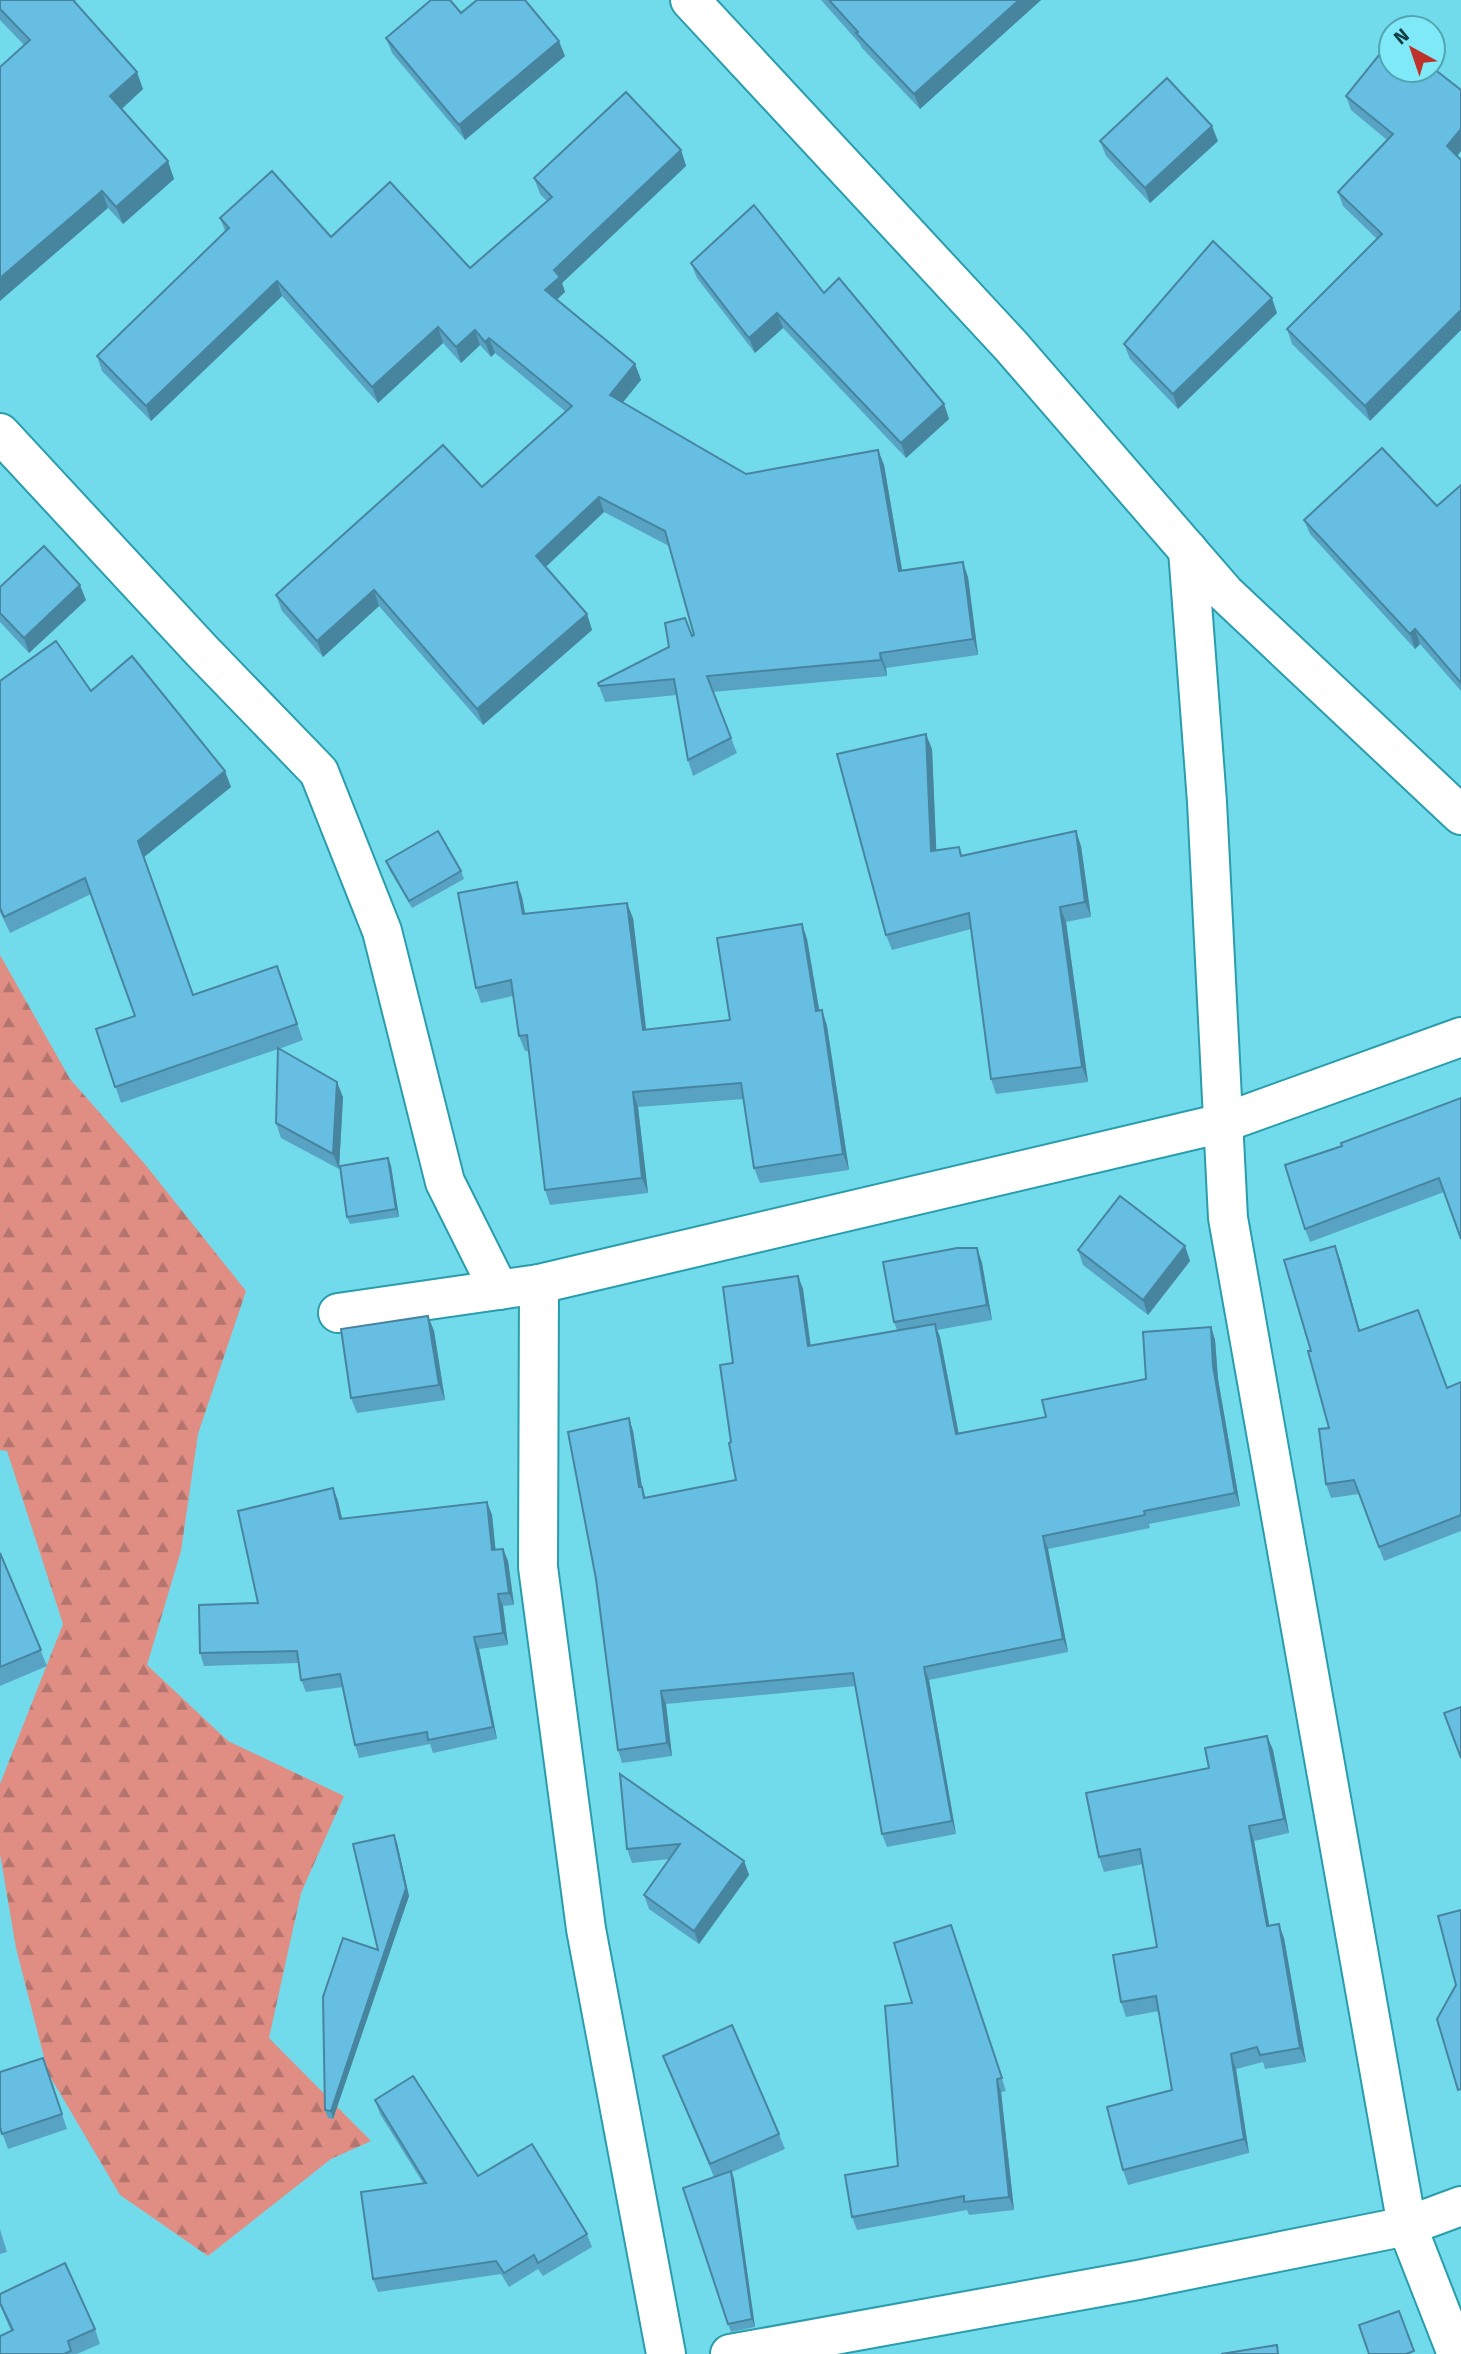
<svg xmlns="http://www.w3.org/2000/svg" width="1461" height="2354" viewBox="0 0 1461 2354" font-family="'Fira Sans',sans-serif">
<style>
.forest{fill:url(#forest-firs)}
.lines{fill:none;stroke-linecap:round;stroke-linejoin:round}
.minor-casing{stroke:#299dab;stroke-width:42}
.minor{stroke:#fff;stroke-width:38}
.wall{fill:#58a3c3}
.shaded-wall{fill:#47859f}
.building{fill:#66bee3;stroke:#47859f;stroke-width:2}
</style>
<defs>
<pattern id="forest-firs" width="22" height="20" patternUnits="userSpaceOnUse" patternTransform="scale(1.75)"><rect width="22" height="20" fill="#e08e84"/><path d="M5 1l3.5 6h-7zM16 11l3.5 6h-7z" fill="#b4756e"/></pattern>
</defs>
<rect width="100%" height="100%" fill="#72dbeb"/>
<!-- forest -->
<polygon class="forest" points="0,955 70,1079 144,1163 246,1291 198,1434 181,1551 147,1665 228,1741 344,1796 301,1893 269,2038 371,2141 331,2159 208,2256 120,2195 48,2073 16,1948 0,1854 0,1784 63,1624 7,1451 0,1450"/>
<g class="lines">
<defs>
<g id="minor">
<polyline points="690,0 1011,346 1225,593 1461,815"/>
<polyline points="0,433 202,651 319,772 382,931 445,1182 499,1290"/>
<polyline points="1188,550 1207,802 1228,1218 1407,2226 1457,2354"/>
<polyline points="539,1284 538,1567 586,1929 666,2354"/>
<polyline points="338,1313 539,1284 1223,1123 1461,1037"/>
<polyline points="730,2354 1138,2280 1407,2226 1461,2206"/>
</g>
</defs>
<!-- minor casing -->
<use href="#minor" class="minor-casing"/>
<!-- minor -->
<use href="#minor" class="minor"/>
</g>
<!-- wall -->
<g class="wall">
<polygon points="0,0 76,0 75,2 143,89 122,109 174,179 123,224 108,208 24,45 0,20"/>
<polygon points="821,0 1041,0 920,109 862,48 860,44"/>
<polygon points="386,38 565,56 465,140 392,53"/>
<polygon points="1461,90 1461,151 1457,156 1370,421 1292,344 1287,329 1377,239 1343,206 1338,192 1387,140 1351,110 1346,96"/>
<polygon points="1100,141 1218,141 1150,203 1106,156"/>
<polygon points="681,150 686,166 562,283 565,292 557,300 635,364 641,380 622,402 746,474 878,450 884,465 902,571 968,577 978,655 886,668 887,676 713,692 737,753 693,776 688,760 677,695 605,702 599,686 694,635 669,546 604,512 546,567 587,614 592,630 483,725 379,606 323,657 282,611 276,595 482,487 566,412 495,353 491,357 480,345 461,363 443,343 378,403 282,296 151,421 102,371 97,356 225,231 220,218 331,237 470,268 547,201 540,194 534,178"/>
<polygon points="691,263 824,293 944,404 949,419 906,458 783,328 755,353 697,278"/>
<polygon points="1277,313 1178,409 1130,359 1124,344"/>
<polygon points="1461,485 1461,691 1420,644 1415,649 1310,534 1304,520 1437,506"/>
<polygon points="0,587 86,600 29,653 0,622"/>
<polygon points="0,681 91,691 231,787 144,857 193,995 277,966 303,1040 279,1049 343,1097 339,1169 281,1138 276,1123 278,1049 121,1103 96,1029 135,1016 91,894 10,933 0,912"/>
<polygon points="932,749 936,851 959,847 962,856 1081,846 1091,917 1066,922 1088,1082 996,1094 991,1079 971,929 892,950 886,935"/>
<polygon points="386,861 461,871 464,879 412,908 389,869"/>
<polygon points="522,897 525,914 633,918 646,1030 730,1020 802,924 807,939 819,1011 822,1010 827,1026 849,1170 760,1183 754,1168 744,1099 638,1107 648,1193 550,1205 545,1190 529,1051 525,1051 519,1036 513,996 481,1003 476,988"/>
<polygon points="1461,1098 1444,1192 1310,1242 1305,1229 1342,1146"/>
<polygon points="388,1158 391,1166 399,1217 350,1224 347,1217"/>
<polygon points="1185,1246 1190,1261 1148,1315 1083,1265 1078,1250"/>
<polygon points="977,1248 982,1263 992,1320 937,1330 940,1337 959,1434 1046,1417 1146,1379 1211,1327 1215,1340 1218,1379 1240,1506 1149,1524 1150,1528 1048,1549 1068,1652 929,1680 956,1834 887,1847 882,1834 856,1686 666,1704 672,1756 622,1763 618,1750 629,1418 633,1431 642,1487 646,1498 736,1480 731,1442 733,1363 798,1276 803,1289 811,1346 897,1330 894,1322"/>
<polygon points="1340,1259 1360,1331 1447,1388 1461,1382 1461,1531 1384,1561 1359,1494 1331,1498 1326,1484 1329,1428 1311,1351"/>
<polygon points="428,1316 434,1331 445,1400 357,1413 351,1398"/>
<polygon points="333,1488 338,1501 342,1519 487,1502 492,1515 495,1550 503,1549 508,1561 514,1605 503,1606 508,1645 479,1649 497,1739 433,1753 430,1744 359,1758 355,1745 343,1687 306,1692 301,1680 299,1663 204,1666 200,1653 258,1603"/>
<polygon points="0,1553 47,1666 0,1686"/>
<polygon points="1267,1736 1273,1750 1289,1833 1254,1841 1269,1926 1284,1938 1306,2062 1265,2069 1263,2062 1236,2069 1249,2153 1128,2185 1123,2170 1172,2090 1159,2011 1126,2017 1121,2002 1157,1947 1143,1864 1104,1872 1099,1857 1209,1768"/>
<polygon points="620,1774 744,1861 749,1875 699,1944 649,1909 644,1895 669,1859 632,1863 627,1849"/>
<polygon points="397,1843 409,1896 333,2119 328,2118 325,2110 378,1950"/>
<polygon points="951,1925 1006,2091 1001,2092 1014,2210 969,2215 967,2210 857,2230 852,2217 898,2166 912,2003"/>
<polygon points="663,2056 779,2134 785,2149 732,2172 734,2179 755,2327 731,2332 728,2324 714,2177"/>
<polygon points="43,2058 67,2129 8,2149 0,2127"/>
<polygon points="375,2100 478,2176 587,2234 592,2247 543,2276 538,2269 509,2287 501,2274 378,2292 373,2279 423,2183 380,2114"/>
<polygon points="0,2229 7,2252 0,2254"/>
<polygon points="0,2294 95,2329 100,2344 77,2354 0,2354 11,2331 0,2305"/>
</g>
<!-- shaded-wall -->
<g class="shaded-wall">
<polygon points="1019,0 1041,0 920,109 914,94"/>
<polygon points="559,41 565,56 465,140 459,125"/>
<polygon points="137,72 143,89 117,113 110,96"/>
<polygon points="1212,126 1218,141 1150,203 1145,188"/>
<polygon points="1461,129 1461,151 1453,161 1447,146"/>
<polygon points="681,150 686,166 562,283 565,292 550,305 545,290 554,270"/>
<polygon points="168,161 174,179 123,224 116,207"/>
<polygon points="102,191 108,208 0,301 0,278"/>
<polygon points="277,281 282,296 151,421 146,406"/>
<polygon points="1272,298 1277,313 1178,409 1173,394"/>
<polygon points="1461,310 1461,330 1370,421 1365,406"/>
<polygon points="777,313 783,328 755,353 749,338"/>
<polygon points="438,327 443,343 378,403 372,387"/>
<polygon points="475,330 480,345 461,363 456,347"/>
<polygon points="489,338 495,353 491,357 485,342"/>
<polygon points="635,364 641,380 616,411 610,395"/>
<polygon points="944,404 949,419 906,458 901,443"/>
<polygon points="878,450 884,465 905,587 899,571"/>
<polygon points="599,497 604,512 541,571 536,556"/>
<polygon points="963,562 968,577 978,655 973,639"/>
<polygon points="80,585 86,600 29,653 24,638"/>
<polygon points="374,590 379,606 323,657 317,641"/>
<polygon points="587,614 592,630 483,725 477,709"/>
<polygon points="1415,629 1420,644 1415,649 1410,634"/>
<polygon points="880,653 886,668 887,676 881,660"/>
<polygon points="926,734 932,749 937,866 931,851"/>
<polygon points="225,771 231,787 144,857 138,841"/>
<polygon points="1076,831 1081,846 1091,917 1085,902"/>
<polygon points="517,882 522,897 528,929 523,914"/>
<polygon points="627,903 633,918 648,1045 643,1030"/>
<polygon points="1060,907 1066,922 1088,1082 1082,1067"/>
<polygon points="802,924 807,939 822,1026 816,1011"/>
<polygon points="822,1010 827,1026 849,1170 843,1154"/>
<polygon points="337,1082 343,1097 339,1169 333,1154"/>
<polygon points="633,1092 638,1107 648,1193 642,1178"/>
<polygon points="388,1158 391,1166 399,1217 396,1209"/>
<polygon points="1185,1246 1190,1261 1148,1315 1143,1300"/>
<polygon points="1335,1246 1340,1259 1364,1345 1359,1331"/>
<polygon points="977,1248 982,1263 992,1320 987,1305"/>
<polygon points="798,1276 803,1289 812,1359 808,1346"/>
<polygon points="428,1316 434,1331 445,1400 439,1385"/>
<polygon points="935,1324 940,1337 961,1447 956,1434"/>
<polygon points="1211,1327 1215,1340 1218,1379 1240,1506 1235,1493 1213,1366"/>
<polygon points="629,1418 633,1431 644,1500 639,1487"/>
<polygon points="333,1488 338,1501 345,1532 340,1519"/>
<polygon points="487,1502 492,1515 497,1563 492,1550"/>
<polygon points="1043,1536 1048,1549 1068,1652 1063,1639"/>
<polygon points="503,1549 508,1561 514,1605 509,1593"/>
<polygon points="498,1594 503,1606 508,1645 503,1633"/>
<polygon points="474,1637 479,1649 497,1739 493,1727"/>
<polygon points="924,1667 929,1680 956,1834 952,1821"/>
<polygon points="661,1691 666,1704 672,1756 667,1743"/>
<polygon points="1267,1736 1273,1750 1289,1833 1284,1819"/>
<polygon points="1249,1826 1254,1841 1272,1940 1267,1926"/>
<polygon points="394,1835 397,1843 409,1896 333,2119 331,2111 406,1888"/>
<polygon points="744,1861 749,1875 699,1944 694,1931"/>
<polygon points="1279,1924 1284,1938 1306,2062 1300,2048"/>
<polygon points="1231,2054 1236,2069 1249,2153 1244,2139"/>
<polygon points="997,2079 1001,2092 1014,2210 1009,2197"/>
<polygon points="731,2171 734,2179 755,2327 752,2319"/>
</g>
<!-- building -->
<g class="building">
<polygon points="0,0 73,0 137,72 110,96 168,161 116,207 102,191 0,278 0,67 30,40 0,9"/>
<polygon points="431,0 450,0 461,13 477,0 525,0 559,41 459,125 386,38"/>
<polygon points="829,0 1019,0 914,94 856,33 858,32"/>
<polygon points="1391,40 1391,70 1433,70 1433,68 1461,90 1461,129 1447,146 1461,160 1461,310 1365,406 1287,329 1382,234 1338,192 1393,134 1346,96"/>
<polygon points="1167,78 1212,126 1145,188 1100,141"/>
<polygon points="626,92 681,150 554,270 560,277 545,290 635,364 610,395 746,474 878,450 899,571 963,562 973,639 880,653 881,660 707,676 731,738 688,760 674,679 599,686 598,683 669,647 665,623 685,618 692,636 694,635 665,531 599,497 536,556 587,614 477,709 374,590 317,641 276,595 443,445 482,487 572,406 489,338 485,342 475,330 456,347 438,327 372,387 277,281 146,406 97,356 229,228 220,218 272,171 331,237 390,182 470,268 552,197 534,178"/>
<polygon points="754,205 824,293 839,278 944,404 901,443 777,313 749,338 691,263"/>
<polygon points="1213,241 1272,298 1173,394 1124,344"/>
<polygon points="1382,448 1437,506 1461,485 1461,683 1415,629 1410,634 1304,520"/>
<polygon points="44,546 80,585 24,638 0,613 0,587"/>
<polygon points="56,641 91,691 132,656 225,771 138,841 193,995 277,966 297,1024 115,1087 96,1029 135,1016 85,878 4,917 0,908 0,681"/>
<polygon points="926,734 931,851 959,847 961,856 1076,831 1085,902 1060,907 1082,1067 991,1079 969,913 886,935 837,754"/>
<polygon points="438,831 461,871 409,901 386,861"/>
<polygon points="517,882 523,914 627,903 643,1030 730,1020 717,938 802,924 816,1011 822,1010 843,1154 754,1168 741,1083 633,1092 642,1178 545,1190 527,1035 519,1036 511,980 476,988 458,893"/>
<polygon points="278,1048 337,1082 333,1154 276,1123"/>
<polygon points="1461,1098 1461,1239 1439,1178 1305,1229 1285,1165 1342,1146 1341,1143"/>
<polygon points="388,1158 396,1209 347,1217 340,1166"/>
<polygon points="1120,1196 1185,1246 1143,1300 1078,1250"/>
<polygon points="1335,1246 1359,1331 1418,1310 1447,1388 1461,1382 1461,1515 1379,1547 1354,1480 1326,1484 1319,1429 1329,1428 1308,1351 1311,1351 1284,1260"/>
<polygon points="957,1248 977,1248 987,1305 894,1322 883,1262"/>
<polygon points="798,1276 808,1346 935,1324 956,1434 1046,1417 1042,1400 1146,1379 1143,1332 1211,1327 1213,1366 1235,1493 1144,1511 1145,1515 1043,1536 1063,1639 924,1667 952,1821 882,1834 853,1673 661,1691 667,1743 618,1750 596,1579 568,1432 629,1418 639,1487 642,1487 644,1498 736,1480 729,1443 731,1442 720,1365 733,1363 723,1287"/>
<polygon points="428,1316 439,1385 351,1398 341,1329"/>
<polygon points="333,1488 340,1519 487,1502 492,1550 503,1549 509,1593 498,1594 503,1633 474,1637 493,1727 428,1740 427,1732 355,1745 340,1674 301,1680 297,1651 200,1653 199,1605 258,1603 238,1511"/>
<polygon points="0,1553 41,1650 0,1667"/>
<polygon points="1461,1707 1461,1758 1444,1713"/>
<polygon points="1267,1736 1284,1819 1249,1826 1267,1926 1279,1924 1300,2048 1260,2055 1257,2047 1231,2054 1244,2139 1123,2170 1107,2107 1172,2090 1156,1996 1121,2002 1113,1955 1157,1947 1140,1849 1099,1857 1086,1793 1209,1768 1205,1748"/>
<polygon points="620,1774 744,1861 694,1931 644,1895 680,1844 627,1849"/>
<polygon points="394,1835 406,1888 331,2111 325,2110 323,1997 343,1938 378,1950 353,1844"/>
<polygon points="1461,1910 1461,2089 1458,2090 1437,2019 1456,1985 1438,1916"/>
<polygon points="951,1925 1002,2078 997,2079 1009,2197 964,2202 964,2196 852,2217 845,2175 898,2166 885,2006 912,2003 894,1943"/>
<polygon points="732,2025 779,2134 710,2164 663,2056"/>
<polygon points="43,2058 62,2114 2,2134 0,2127 0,2072"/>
<polygon points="413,2076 478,2176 532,2144 587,2234 538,2263 534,2255 504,2273 496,2261 373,2279 361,2192 426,2183 375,2100"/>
<polygon points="731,2171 752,2319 728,2324 683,2188"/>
<polygon points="65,2263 95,2329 68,2341 71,2351 64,2354 0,2354 0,2336 13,2330 0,2303 0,2294"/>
<polygon points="1399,2311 1414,2351 1406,2354 1369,2354 1359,2325"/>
<polygon points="1277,2345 1278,2354 1221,2354"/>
</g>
<!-- north arrow -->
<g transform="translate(1412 49) rotate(320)"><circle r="33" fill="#7fe9f8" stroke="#52a5b0" stroke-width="2"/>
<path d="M0-5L12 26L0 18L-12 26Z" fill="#bf312b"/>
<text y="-10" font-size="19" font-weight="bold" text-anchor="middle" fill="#0f3e44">N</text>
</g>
</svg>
